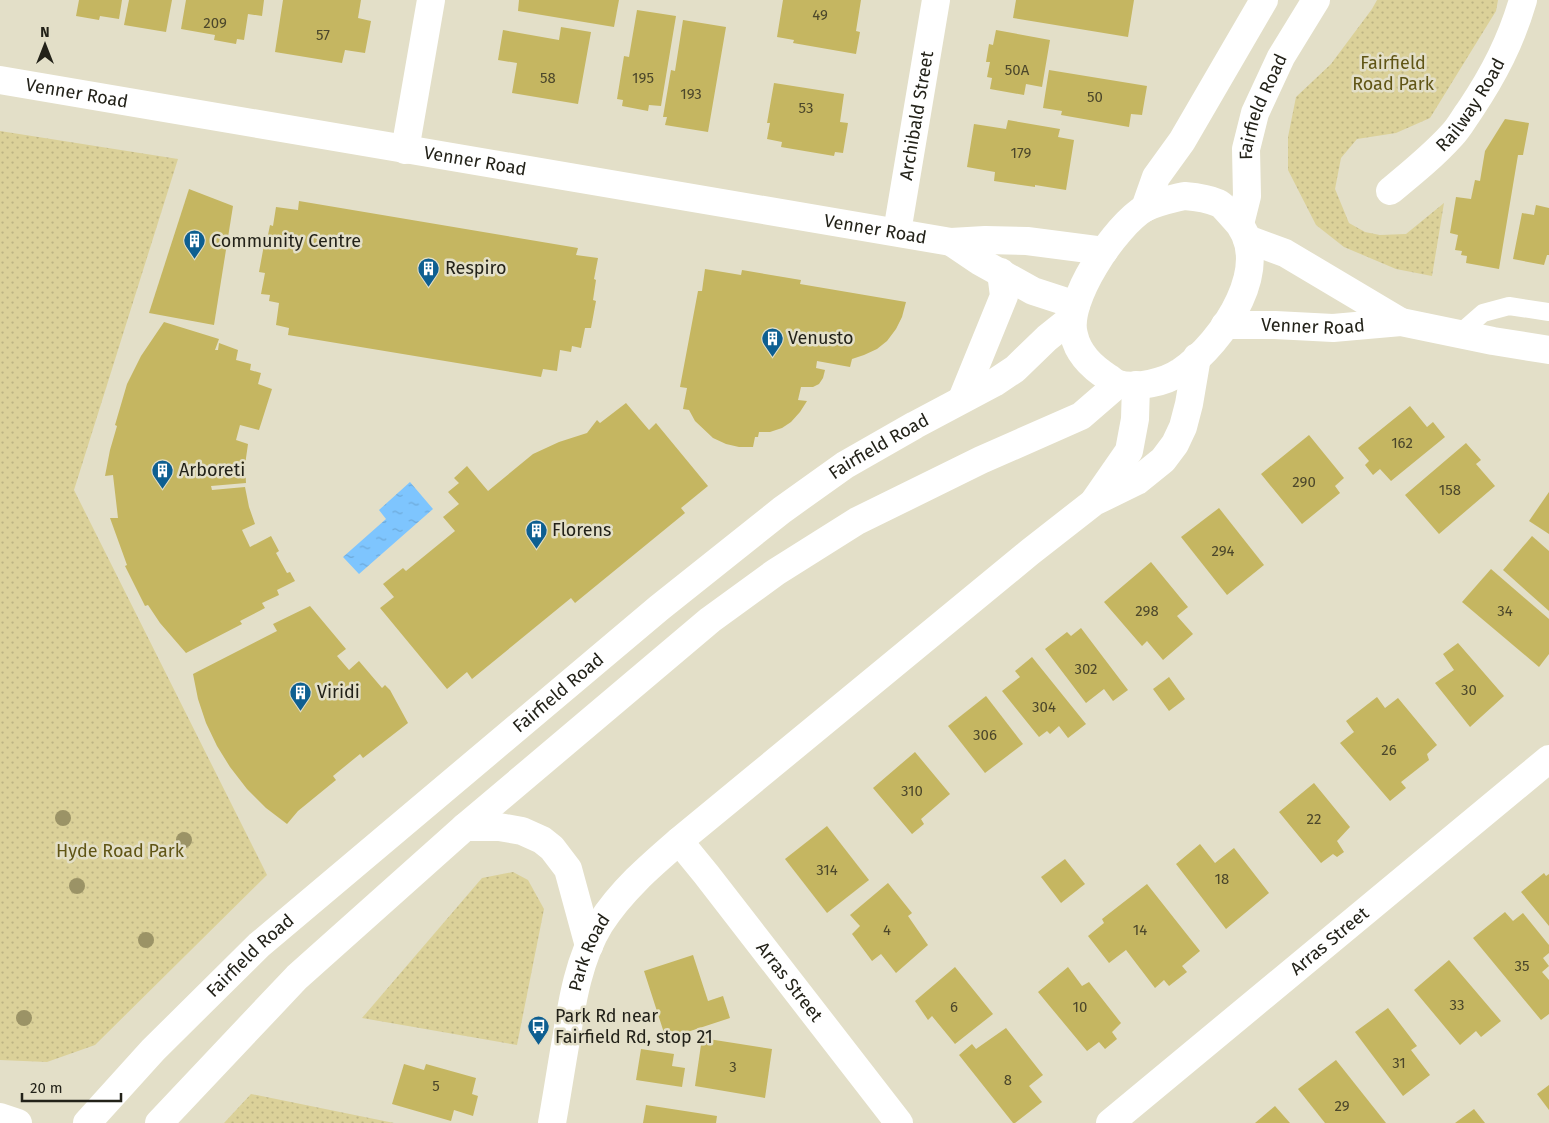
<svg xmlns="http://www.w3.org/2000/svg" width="1549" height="1123" viewBox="0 0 1549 1123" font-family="'Fira Sans',sans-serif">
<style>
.park{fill:url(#park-dots)}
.water{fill:url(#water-ripples)}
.building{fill:#c5b661}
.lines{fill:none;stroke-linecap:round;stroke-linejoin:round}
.lane{stroke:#fff;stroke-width:18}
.street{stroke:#fff;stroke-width:28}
.secondary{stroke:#fff;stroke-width:28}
.tree{fill:#9b9366}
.labels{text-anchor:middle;stroke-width:5;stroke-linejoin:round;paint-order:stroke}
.number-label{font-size:15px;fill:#4c472b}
.park-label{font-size:18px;fill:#605515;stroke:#e3dfc8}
.street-label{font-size:18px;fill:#232219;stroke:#e3dfc8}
.poi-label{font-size:18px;fill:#232219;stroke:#e3dfc8;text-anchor:start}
</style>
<defs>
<pattern id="park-dots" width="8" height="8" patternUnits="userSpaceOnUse" patternTransform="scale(1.25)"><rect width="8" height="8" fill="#dbd199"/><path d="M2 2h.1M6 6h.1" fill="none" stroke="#bcb383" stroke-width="1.8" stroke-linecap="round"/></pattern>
<pattern id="water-ripples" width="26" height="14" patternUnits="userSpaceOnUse" patternTransform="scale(1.25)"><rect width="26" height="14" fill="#7ec5fe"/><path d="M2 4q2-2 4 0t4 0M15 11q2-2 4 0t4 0" fill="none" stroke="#6da9d9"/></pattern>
</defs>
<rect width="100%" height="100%" fill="#e3dfc8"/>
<!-- park -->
<g class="park">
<polygon points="1377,0 1498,0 1496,11 1430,118 1396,133 1357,139 1341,158 1335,189 1349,223 1365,232 1380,235 1406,234 1444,203 1432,276 1396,269 1344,247 1316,225 1288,170 1288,137 1296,97 1331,64 1372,9"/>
<polygon points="0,131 178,159 74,490 267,875 95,1045 47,1062 0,1060"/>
<polygon points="513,872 528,880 544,909 517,1045 362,1018 482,878"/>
<polygon points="251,1094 394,1123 224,1123"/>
</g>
<!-- water -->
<polygon class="water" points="410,482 433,509 359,574 343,557 386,519 379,510"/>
<!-- building -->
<g class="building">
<polygon points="79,0 122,0 119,19 100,16 99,20 76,16"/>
<polygon points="129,0 172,0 166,32 124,25"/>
<polygon points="186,0 264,0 262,16 248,14 244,40 237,39 236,44 214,40 215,35 181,29"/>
<polygon points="283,0 361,0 358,18 371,21 365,53 345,50 342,63 275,52"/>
<polygon points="519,0 619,0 614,27 518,11"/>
<polygon points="783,0 861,0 856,31 860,32 856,54 793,43 794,40 777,37"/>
<polygon points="1016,0 1134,0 1128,37 1013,18"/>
<polygon points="637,10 676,16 661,106 649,105 648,111 622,106 623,100 617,99 624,56 629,57"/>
<polygon points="683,20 726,27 708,132 665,125 667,117 663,117 671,70 675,71"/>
<polygon points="561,27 591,32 578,104 512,93 517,63 498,60 503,30 559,40"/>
<polygon points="996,30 1050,40 1042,87 1026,84 1024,95 990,89 992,78 987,77 990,62 986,62 989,44 993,45"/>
<polygon points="1049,70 1147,86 1142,115 1131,114 1129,127 1061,115 1062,111 1043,108"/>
<polygon points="774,83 844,94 840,122 848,123 843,153 835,152 834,156 781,147 782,142 767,139 770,123 767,123"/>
<polygon points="1505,119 1529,123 1523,155 1518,155 1499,269 1466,263 1467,256 1461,255 1462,251 1455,250 1458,235 1450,233 1456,197 1471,199 1475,180 1480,181 1485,151"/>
<polygon points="1008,120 1060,129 1058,137 1074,140 1066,190 1035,185 1035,187 994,181 995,172 967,167 974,124 1006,129"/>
<polygon points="189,189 233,206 214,325 149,313"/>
<polygon points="299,201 578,248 576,255 598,258 594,279 596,280 593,300 596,301 591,328 585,328 581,348 572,346 571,352 560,350 557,371 543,369 541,377 288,335 289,328 276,325 279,303 269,301 270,295 261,294 265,273 259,272 264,245 266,245 270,225 273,226 276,207 298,210"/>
<polygon points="1536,205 1549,208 1549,255 1547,255 1544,265 1513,259 1522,213 1534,215"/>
<polygon points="705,269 741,275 742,270 801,280 800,284 906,302 902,317 896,329 887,341 877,349 864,355 852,359 850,367 817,361 816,368 825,370 823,378 819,384 813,387 801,387 798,400 807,401 800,412 791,422 782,428 770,432 759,432 758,437 755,437 753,447 739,447 726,444 713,438 695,421 689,410 683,409 687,388 680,387 698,291 702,291"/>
<polygon points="164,322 219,339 215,350 218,350 219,343 238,350 236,360 251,364 250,370 261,373 258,384 272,389 259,430 240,425 236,440 248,444 245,465 246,483 211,486 212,490 245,487 249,507 255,524 242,530 250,547 271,536 279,551 276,553 287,573 290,572 295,581 277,590 279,595 262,603 265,608 240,621 242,624 186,653 160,623 148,605 145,606 125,566 127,565 110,518 118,518 113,475 105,476 110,450 117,426 115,425 127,384 141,356"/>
<polygon points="626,403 649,430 656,423 708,486 681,508 685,513 575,603 571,598 472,679 467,672 447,689 380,608 394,597 383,584 403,568 406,571 455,531 443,517 459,504 448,492 459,483 454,478 467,466 488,491 533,454 559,442 587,433 597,420 600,423"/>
<polygon points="1410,406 1427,427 1433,422 1445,437 1391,481 1380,469 1373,475 1365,465 1369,461 1358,448"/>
<polygon points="1309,435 1344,478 1335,486 1340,493 1302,524 1261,474"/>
<polygon points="1466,443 1481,460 1476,464 1495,486 1439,534 1405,495"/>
<polygon points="1549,492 1549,534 1529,521"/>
<polygon points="1219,508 1264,565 1227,595 1181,537"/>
<polygon points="1532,536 1549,551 1549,611 1503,570"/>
<polygon points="1151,562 1188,607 1177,616 1193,634 1163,660 1147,641 1142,646 1104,602"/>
<polygon points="1491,569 1549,619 1549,654 1539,667 1462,602"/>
<polygon points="310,606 346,649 337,656 349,670 359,661 382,688 385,685 390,690 408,723 363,758 360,754 333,776 336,780 298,811 287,824 266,808 247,789 230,767 217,746 206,723 198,699 193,674 277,631 273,624"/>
<polygon points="1081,628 1128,690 1113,701 1104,689 1086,703 1045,649 1067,632 1071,636"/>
<polygon points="1458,643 1504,696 1470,727 1435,683 1454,670 1443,654"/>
<polygon points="1032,657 1086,724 1068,738 1059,726 1050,734 1047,731 1039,737 1002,691 1020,677 1015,671"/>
<polygon points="1169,677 1185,699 1169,711 1153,689"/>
<polygon points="986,696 1023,744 985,773 948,726"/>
<polygon points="1377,697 1385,708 1398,698 1437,745 1427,754 1429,760 1401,782 1406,788 1390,801 1340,743 1354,732 1346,721"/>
<polygon points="915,752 950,794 921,819 924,824 912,834 873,788"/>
<polygon points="1314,783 1350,827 1337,841 1344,852 1337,857 1333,854 1321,863 1279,812"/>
<polygon points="827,826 869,880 827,913 785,859"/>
<polygon points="1200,844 1215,863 1234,848 1269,893 1226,929 1176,864"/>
<polygon points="1065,859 1085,884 1061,903 1041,877"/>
<polygon points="1544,873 1546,876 1549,874 1549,926 1521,892"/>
<polygon points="888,883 912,913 908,916 928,945 896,973 881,954 872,961 852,934 860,926 850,915"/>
<polygon points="1147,884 1200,951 1182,966 1187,972 1169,986 1164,980 1155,988 1126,950 1109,963 1088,936 1104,923 1102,919"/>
<polygon points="1505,912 1513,921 1523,913 1549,945 1549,953 1543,958 1549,966 1542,972 1549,980 1549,1014 1541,1020 1473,938"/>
<polygon points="693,955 708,1001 723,996 730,1018 666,1039 644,971"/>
<polygon points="1449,960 1501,1021 1481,1037 1476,1031 1460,1045 1414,990"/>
<polygon points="955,967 993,1014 955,1044 932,1016 928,1020 915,1001"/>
<polygon points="1068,967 1082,986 1089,982 1121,1023 1112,1032 1117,1039 1105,1049 1099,1042 1087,1051 1038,992"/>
<polygon points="1388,1008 1417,1046 1411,1050 1430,1075 1403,1096 1355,1032"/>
<polygon points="1006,1028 1043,1075 1029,1086 1042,1102 1015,1123 1013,1123 959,1055 972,1044 976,1049"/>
<polygon points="702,1038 772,1049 765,1098 695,1086"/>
<polygon points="641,1049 674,1054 672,1066 685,1068 682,1087 636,1080"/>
<polygon points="1336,1060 1386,1123 1325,1123 1298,1089"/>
<polygon points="404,1064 424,1070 426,1064 476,1078 472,1094 478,1096 473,1116 454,1110 451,1121 392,1104"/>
<polygon points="1549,1085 1549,1110 1537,1094"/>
<polygon points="646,1105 717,1116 716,1123 643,1123"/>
<polygon points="1275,1106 1290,1123 1255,1123"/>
<polygon points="1474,1109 1485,1123 1455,1123"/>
</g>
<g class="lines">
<!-- lane -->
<polyline class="lane" points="1459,334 1483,313 1509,306 1549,312"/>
<!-- street -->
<g class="street">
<path id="s1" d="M 0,80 L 951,242 L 985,240 L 1027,241 L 1104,251"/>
<polyline points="405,150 431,0"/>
<path id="s2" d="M 1390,191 C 1412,173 1433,156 1452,135 C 1459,128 1464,118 1470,110 C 1494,74 1511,41 1523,0"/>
<path id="s3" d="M 897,232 L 936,0"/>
<polyline points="951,242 979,261 1033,291 1076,305"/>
<path id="s4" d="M 679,841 L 706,874 L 899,1123"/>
<path id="s5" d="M 1110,1123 L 1549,759"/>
</g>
<!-- secondary -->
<g class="secondary">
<path d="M 1184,196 C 1195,197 1207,198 1218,203 C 1223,205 1227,211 1232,216 C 1279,261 1223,343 1180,372 C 1166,382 1135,389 1118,384 C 1115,383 1112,380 1109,378 C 1093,368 1078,354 1074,335 C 1064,301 1116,225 1145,208 C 1157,202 1172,199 1184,196 Z"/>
<polyline points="1145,208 1156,177 1182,141 1264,0"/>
<path id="s6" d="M 1240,224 L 1247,196 L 1246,149 L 1255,113 L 1281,57 L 1316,0"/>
<polyline points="1247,239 1285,253 1401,322"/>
<path id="s7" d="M 1225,325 L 1275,325 L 1333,328 L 1401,322 L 1493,341 L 1549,350"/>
<polyline points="962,399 1004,296 1001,272"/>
<polyline points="1095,500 1129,451 1135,419 1136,385"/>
<polyline points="465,827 499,827 522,831 542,840 552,848 568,869 589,946"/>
<polyline points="0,1117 18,1123"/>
<path id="s8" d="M 87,1123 L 153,1050 L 259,945 L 659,608 L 782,510 L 845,465 L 915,425 L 994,383 L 1015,369 L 1047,338 L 1072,318"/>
<polyline points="159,1123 297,977 465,827 710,620 776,572 857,521 981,460 1081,416 1118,384"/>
<path id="s9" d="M 552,1123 C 557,1095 561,1068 566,1040 C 572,1001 579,958 600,924 C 621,891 650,866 679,841 L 1030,552 L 1094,502 L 1137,481 L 1163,460 L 1175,444 L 1183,427 L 1189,404 L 1197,357"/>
</g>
</g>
<!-- trees -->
<g class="tree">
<circle cx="63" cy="818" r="8"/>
<circle cx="184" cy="840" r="8"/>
<circle cx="77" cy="886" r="8"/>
<circle cx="146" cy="940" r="8"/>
<circle cx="24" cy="1018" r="8"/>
</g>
<!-- icons -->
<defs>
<symbol id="building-pin" viewBox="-11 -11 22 30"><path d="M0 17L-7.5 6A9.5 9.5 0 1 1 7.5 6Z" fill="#0e5f91" stroke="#e3dfc8"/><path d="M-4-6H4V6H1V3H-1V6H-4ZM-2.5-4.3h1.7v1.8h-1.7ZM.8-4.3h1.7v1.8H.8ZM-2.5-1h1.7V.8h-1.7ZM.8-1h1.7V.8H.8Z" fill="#fff"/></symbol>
<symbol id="bus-pin" viewBox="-11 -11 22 30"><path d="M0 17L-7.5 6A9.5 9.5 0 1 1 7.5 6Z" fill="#0e5f91" stroke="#e3dfc8"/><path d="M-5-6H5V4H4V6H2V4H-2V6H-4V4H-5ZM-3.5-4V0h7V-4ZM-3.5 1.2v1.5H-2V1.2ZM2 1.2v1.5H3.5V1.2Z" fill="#fff"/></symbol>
</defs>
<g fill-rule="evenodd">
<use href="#building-pin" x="182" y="228" width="25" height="34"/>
<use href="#building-pin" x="416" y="256" width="25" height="34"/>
<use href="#building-pin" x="760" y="326" width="25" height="34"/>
<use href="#building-pin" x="150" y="458" width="25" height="34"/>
<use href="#building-pin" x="524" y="518" width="25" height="34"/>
<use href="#building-pin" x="288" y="680" width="25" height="34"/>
<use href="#bus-pin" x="526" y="1014" width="25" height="34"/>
</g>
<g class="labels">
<!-- number labels -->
<g class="number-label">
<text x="820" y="20">49</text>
<text x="215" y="28">209</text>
<text x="323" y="40">57</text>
<text x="1017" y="75">50A</text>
<text x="548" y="83">58</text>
<text x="643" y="83">195</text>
<text x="691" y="99">193</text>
<text x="1095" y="102">50</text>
<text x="806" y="113">53</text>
<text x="1021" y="158">179</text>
<text x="1402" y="448">162</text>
<text x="1304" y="487">290</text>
<text x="1450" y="495">158</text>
<text x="1223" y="556">294</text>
<text x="1147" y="616">298</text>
<text x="1505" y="616">34</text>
<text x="1086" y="674">302</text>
<text x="1469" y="695">30</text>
<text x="1044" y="712">304</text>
<text x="985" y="740">306</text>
<text x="1389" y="755">26</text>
<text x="912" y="796">310</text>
<text x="1314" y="824">22</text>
<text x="827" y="875">314</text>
<text x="1222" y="884">18</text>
<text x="887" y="935">4</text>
<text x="1140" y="935">14</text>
<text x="1522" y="971">35</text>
<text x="1457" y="1010">33</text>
<text x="954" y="1012">6</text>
<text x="1080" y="1012">10</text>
<text x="1399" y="1068">31</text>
<text x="733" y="1072">3</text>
<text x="1008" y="1085">8</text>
<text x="436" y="1091">5</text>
<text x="1342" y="1111">29</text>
</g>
<!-- park labels -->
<g class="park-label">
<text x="1393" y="69">Fairfield<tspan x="1393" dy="21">Road Park</tspan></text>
<text x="120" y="857">Hyde Road Park</text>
</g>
<!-- street labels -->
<g class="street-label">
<text dy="6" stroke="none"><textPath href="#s1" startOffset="78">Venner Road</textPath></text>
<text dy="6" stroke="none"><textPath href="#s2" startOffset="119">Railway Road</textPath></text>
<text dy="6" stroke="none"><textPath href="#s6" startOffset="121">Fairfield Road</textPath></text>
<text dy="6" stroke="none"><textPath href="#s3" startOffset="118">Archibald Street</textPath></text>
<text dy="6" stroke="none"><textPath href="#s1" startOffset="482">Venner Road</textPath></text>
<text dy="6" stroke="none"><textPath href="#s1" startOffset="888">Venner Road</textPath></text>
<text dy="6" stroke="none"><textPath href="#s7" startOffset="88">Venner Road</textPath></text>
<text dy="6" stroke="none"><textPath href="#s8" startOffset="1044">Fairfield Road</textPath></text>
<text dy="6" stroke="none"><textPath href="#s8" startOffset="639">Fairfield Road</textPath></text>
<text dy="6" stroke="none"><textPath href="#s5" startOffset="285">Arras Street</textPath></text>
<text dy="6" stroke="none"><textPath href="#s9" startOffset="175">Park Road</textPath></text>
<text dy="6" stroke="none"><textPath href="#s8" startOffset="234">Fairfield Road</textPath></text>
<text dy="6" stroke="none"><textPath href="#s4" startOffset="179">Arras Street</textPath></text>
</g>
<!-- poi labels -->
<g class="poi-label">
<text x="211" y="247">Community Centre</text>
<text x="445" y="274">Respiro</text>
<text x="788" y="344">Venusto</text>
<text x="179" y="476">Arboreti</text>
<text x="552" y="536">Florens</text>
<text x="317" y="698">Viridi</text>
<text x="555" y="1022">Park Rd near<tspan x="555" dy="21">Fairfield Rd, stop 21</tspan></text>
</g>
</g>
<!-- north arrow -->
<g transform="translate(45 45)" stroke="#e3dfc8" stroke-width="4" paint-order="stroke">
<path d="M0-4L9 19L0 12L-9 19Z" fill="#232219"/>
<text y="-8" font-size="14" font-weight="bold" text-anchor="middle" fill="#232219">N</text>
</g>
<!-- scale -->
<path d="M22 1093v8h99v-8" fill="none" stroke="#232219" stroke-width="2.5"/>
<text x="30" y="1093" font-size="15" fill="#232219" stroke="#e3dfc8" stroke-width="4" paint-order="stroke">20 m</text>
</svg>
